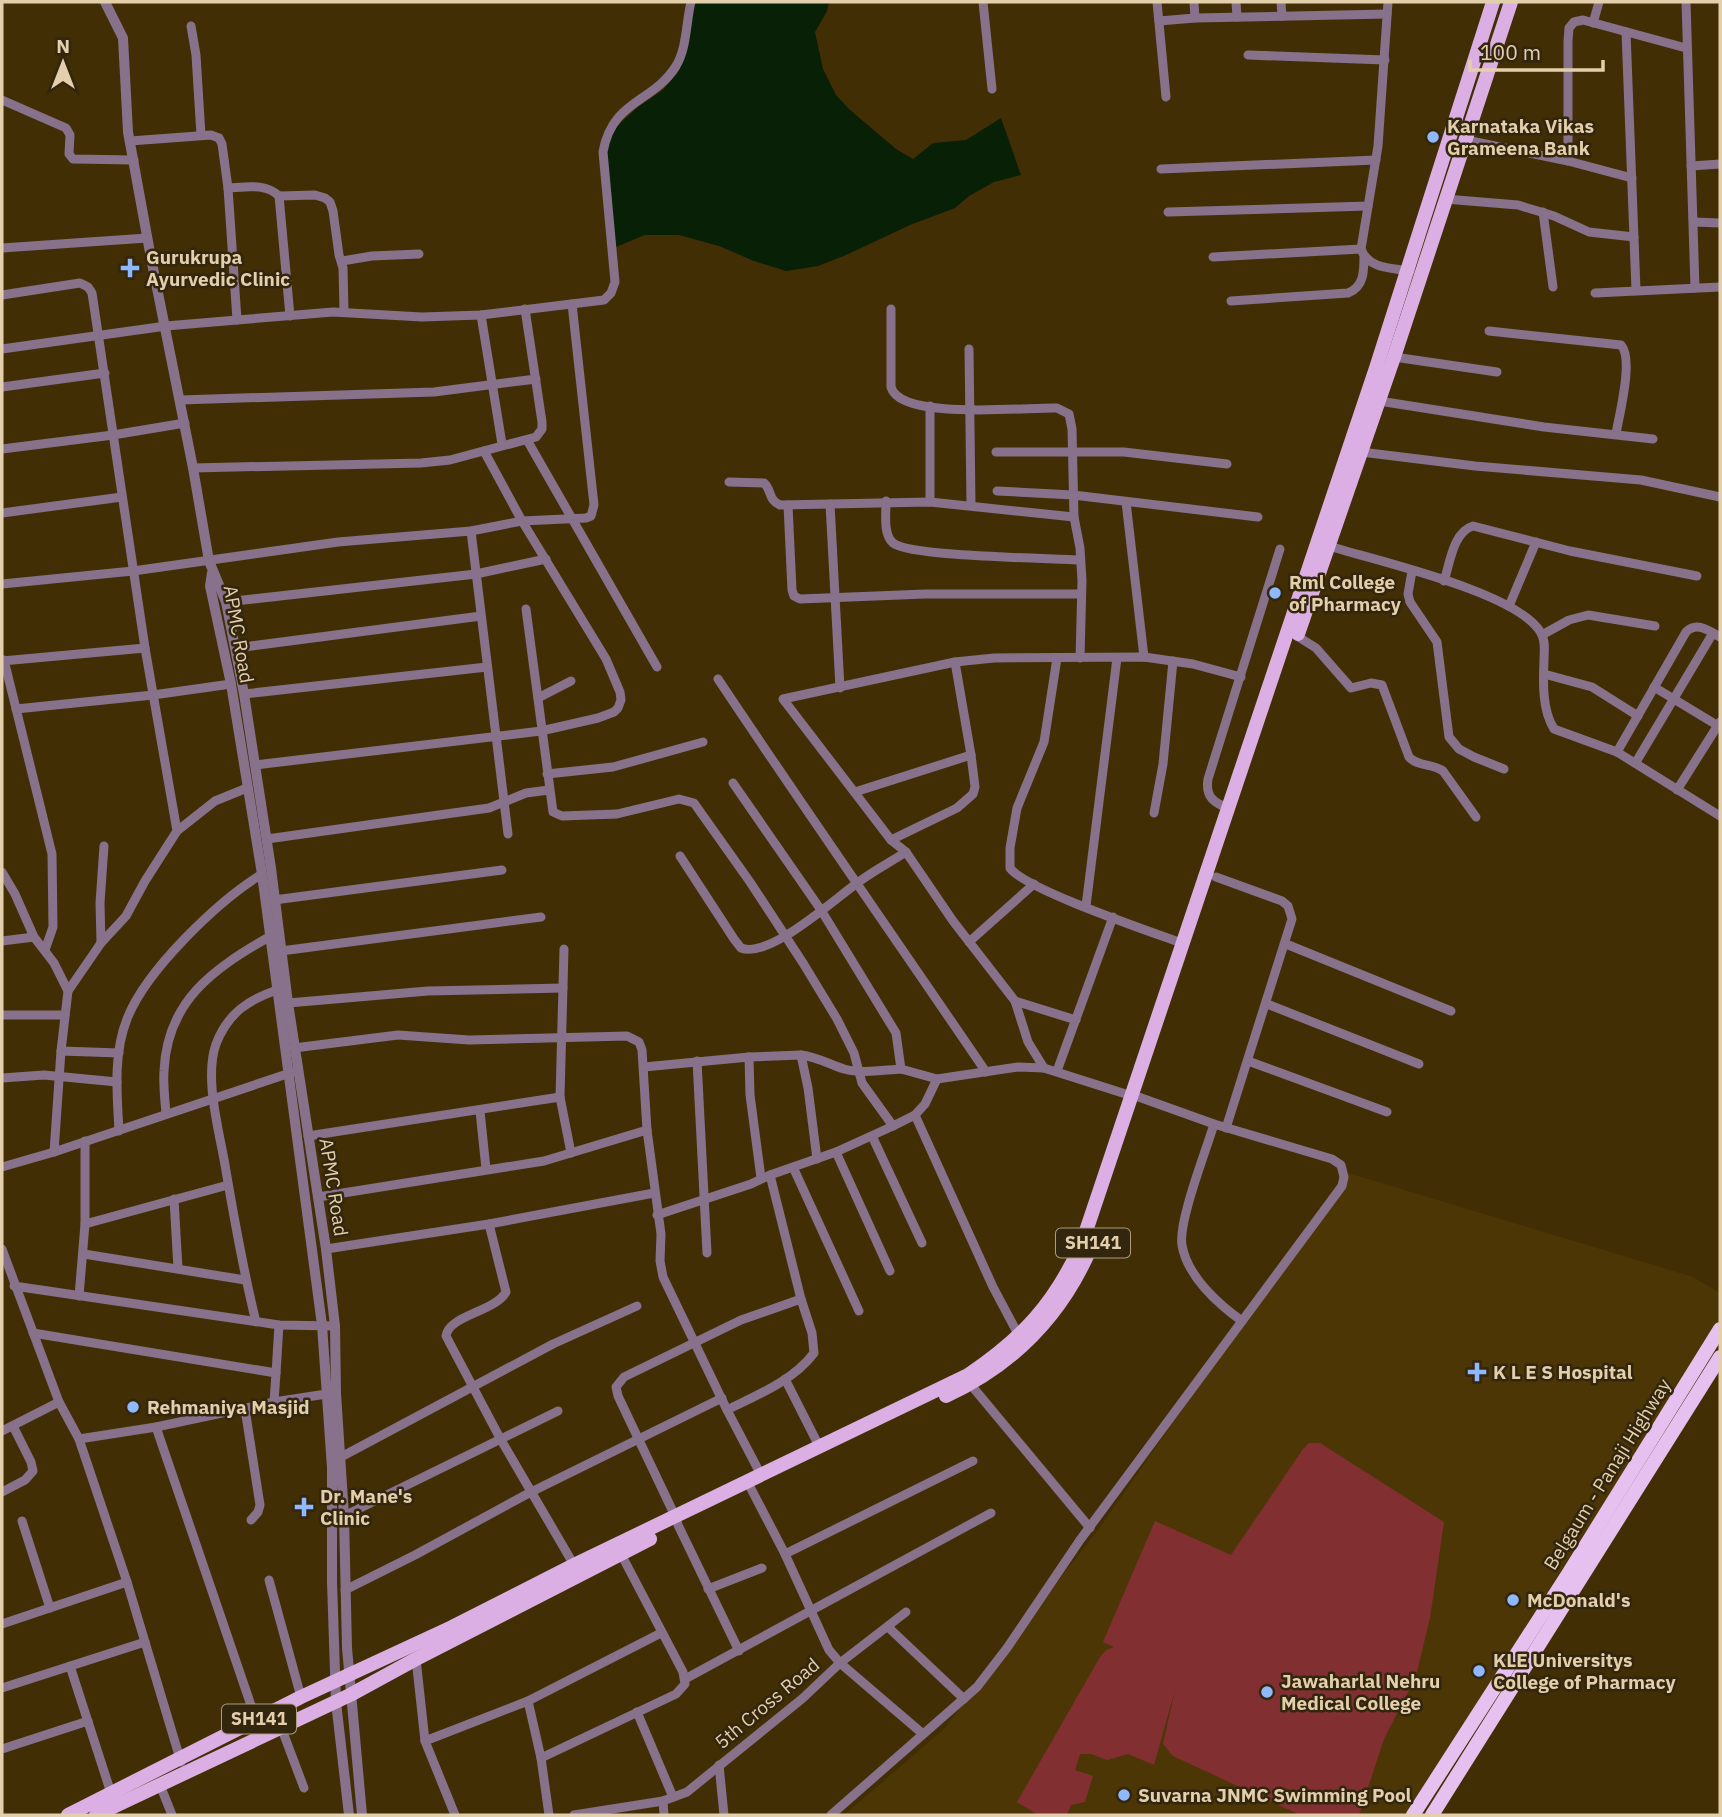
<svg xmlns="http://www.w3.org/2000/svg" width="1722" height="1817" viewBox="0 0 1722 1817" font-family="'IBM Plex Sans',sans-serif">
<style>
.built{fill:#4d3606}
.green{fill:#822f32}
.water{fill:#082005}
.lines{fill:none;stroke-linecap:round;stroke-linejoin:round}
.minor{stroke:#87718b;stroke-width:9}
.tertiary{stroke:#87718b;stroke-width:10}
.primary{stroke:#dcafe4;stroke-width:14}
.trunk{stroke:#e6c0ee;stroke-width:14}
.poi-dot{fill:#90b8fd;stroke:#33260f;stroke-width:2.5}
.labels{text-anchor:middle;stroke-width:5;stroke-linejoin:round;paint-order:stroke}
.shield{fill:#33260f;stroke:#af9c7d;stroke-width:2}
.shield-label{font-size:18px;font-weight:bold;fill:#e4cfac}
.poi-label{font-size:19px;font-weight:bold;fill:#e4cfac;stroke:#33260f;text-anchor:start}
.street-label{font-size:19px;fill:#e4cfac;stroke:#33260f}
</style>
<rect width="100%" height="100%" fill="#422e04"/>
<!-- built -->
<polygon class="built" points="1348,1173 1693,1277 1720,1293 1720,1320 1406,1815 844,1815 943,1730 1100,1527"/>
<!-- green -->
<polygon class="green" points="1309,1443 1320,1443 1444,1522 1430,1618 1416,1676 1384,1739 1359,1815 1300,1815 1173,1756 1163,1744 1175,1690 1154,1765 1128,1754 1107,1760 1091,1754 1080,1754 1075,1770 1093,1776 1085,1802 1071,1805 1067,1815 1038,1815 1017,1802 1100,1657 1106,1650 1114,1647 1103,1642 1155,1521 1231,1555 1303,1449"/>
<!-- water -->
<polygon class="water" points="693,2 829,2 827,11 815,32 823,69 836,95 849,109 896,149 913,159 933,143 966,140 1001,118 1021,175 994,182 969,196 955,208 910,225 846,255 818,266 786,271 754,261 719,246 679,235 645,235 616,247 604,152 615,128 638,107 663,90 679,71 686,44"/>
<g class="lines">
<!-- minor -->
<g class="minor">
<polyline points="983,2 992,89"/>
<polyline points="1157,2 1166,97"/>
<polyline points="1194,2 1195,18"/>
<polyline points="1236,2 1237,17"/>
<polyline points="1281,2 1282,16"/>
<path d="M 1388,2 L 1378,146 L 1361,249 C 1368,269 1392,268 1410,271"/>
<polyline points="1686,2 1695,288"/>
<polyline points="1159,21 1195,18 1387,14"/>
<polyline points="1593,23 1599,2"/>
<polyline points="191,26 196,55 201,135"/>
<polyline points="1626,32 1636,290"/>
<polyline points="1248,55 1385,60"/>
<polyline points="2,100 66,128 70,135 69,154 73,159 134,160"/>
<polyline points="1466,140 1568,161 1632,178"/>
<polyline points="130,141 211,135 219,138 222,144 228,188 237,320"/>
<polyline points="1568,161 1568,41 1569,28 1574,22 1583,20 1686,48"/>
<polyline points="1691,166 1720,164"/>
<polyline points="1161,169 1376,160"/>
<path d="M 228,188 C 246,187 266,183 279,196 L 290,316"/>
<polyline points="279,196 315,195 325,198 330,202 333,211 339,255 343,268 344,312"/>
<polyline points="1445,199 1518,205 1554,216 1589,232 1634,237"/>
<polyline points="1168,212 1368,206"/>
<polyline points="1543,212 1553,287"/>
<polyline points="1694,222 1720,223"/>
<polyline points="2,248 147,238"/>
<polyline points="1213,257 1361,249"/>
<polyline points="342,261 372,256 419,254"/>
<polyline points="1595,293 1720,287"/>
<polyline points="2,295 80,283 88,287 92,293 145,648 177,831"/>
<path d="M 1231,301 L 1348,293 C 1364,287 1364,271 1364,256"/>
<path d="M 891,309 L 891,387 C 900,421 1027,407 1057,408 L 1069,414 L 1072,429 L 1074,517 L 1080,548 L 1082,581 L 1080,658"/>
<polyline points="481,315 502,444"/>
<path d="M 1489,331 L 1621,345 C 1634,359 1619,415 1616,434"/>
<path d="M 2,349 L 166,326 L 237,320 L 333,312 L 422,317 L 481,315 L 604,300 L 611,293 L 615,282 L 603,152 C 612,100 653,103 676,66 C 687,48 686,22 691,2"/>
<polyline points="969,349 971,505"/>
<polyline points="1394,357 1497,372"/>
<polyline points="2,387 105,373"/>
<polyline points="180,400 434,392 536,379"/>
<polyline points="1379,401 1544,427 1653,439"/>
<polyline points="930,406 930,502"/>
<polyline points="527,440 657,667"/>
<polyline points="2,449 113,435 185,423"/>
<polyline points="996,452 1124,452 1227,464"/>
<polyline points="1361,452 1475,466 1641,480 1720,497"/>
<polyline points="193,468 421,463 450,460 536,437 542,429 542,422 525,309"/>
<path d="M 729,482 L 764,483 C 772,490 768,500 780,505 L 930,502 L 1074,517"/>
<polyline points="997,491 1073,495 1258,517"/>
<path d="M 886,501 C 886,514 883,534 893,543 C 910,557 1050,558 1080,560"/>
<polyline points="1126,502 1144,657"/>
<polyline points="830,504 840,688"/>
<polyline points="788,505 792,590 794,596 800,599 925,594 1081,594"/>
<polyline points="2,513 122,497"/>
<polyline points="471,531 508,834"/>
<path d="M 1329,546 C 1376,561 1518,592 1541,633 C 1546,641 1544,651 1544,660 C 1543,682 1542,710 1554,729 L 1617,752 L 1720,816"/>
<polyline points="1412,571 1408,594 1410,602 1437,642 1449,737 1459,749 1474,757 1504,769"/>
<path d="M 1444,581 C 1450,563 1453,532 1473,526 L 1570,551 L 1697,576"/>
<polyline points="2,584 133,571 338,542 471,531 522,521 586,518 591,516 594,505 572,304"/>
<polyline points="226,602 476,574 546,559"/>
<polyline points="1509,606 1536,542"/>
<polyline points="526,609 553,812 562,816 617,814 679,799 694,803 750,882 803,963 837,1019 854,1053 862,1083 893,1126"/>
<polyline points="1542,635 1569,620 1588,615 1655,626"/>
<path d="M 1297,636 L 1316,648 L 1351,688 L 1371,683 L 1382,685 L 1409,757 C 1418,767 1432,763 1443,771 L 1476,817"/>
<polyline points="236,648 481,616"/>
<path d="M 1057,658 L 1044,742 L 1017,808 L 1010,848 L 1010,868 C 1026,890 1152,932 1184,944"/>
<polyline points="4,660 52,854 53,927 45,950"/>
<polyline points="2,661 145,648"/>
<polyline points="1544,674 1592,687 1638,716"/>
<path d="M 718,679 C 806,811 897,941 986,1072"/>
<polyline points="1654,687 1720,727"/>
<polyline points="244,694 487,667"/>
<polyline points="538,698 571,681"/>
<polyline points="16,709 153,695 231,684"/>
<path d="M 1617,752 L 1686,632 C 1697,621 1709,631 1720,637"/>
<polyline points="1636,762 1713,633"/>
<polyline points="255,765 541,731 598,718 614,712 618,708 621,700 620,692 606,659 522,521 484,451"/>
<polyline points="547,774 613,767 703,742"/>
<polyline points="733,783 821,910 896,1033 901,1069 937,1079 1018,1067 1044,1068 1132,1096"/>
<polyline points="1677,790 1720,722"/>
<polyline points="855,792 971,755"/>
<path d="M 1230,809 C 1214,803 1205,797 1208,779 L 1280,549"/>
<polyline points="1154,813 1163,764 1173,661"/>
<polyline points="267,839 489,808 526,793 549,790"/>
<polyline points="891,840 957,808 973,794 975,787 971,755 955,662"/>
<path d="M 680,856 L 734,939 L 741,948 C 769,959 832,901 856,884 C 871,872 889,863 906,852"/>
<polyline points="2,872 15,894 34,937 54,963 68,991 61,1051 54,1152"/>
<polyline points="1216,877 1282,901 1288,906 1292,919 1226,1128"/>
<polyline points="274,900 502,870"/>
<polyline points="1086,906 1117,658"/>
<polyline points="2,941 34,937"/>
<polyline points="969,942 1034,884"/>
<polyline points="101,943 100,903 104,846"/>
<polyline points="1286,944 1451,1011"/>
<polyline points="564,949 560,1097 571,1153"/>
<polyline points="281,951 541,917"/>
<polyline points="68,991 101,943 126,916 145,881 177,831 215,801 247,788"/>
<polyline points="1015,1001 1076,1020"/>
<polyline points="288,1003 428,991 563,988"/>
<polyline points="1267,1004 1419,1064"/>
<polyline points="2,1015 65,1015"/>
<polyline points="294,1048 398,1035 469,1040 627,1036 639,1042 642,1050 647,1130 661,1234 660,1261 663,1277 727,1410 761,1475"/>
<polyline points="61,1051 119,1053"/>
<path d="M 801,1055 C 817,1057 829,1064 844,1069 C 862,1074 883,1070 901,1069"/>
<polyline points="749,1057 750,1095 761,1178"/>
<polyline points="697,1061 707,1253"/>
<polyline points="1248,1061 1387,1112"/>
<polyline points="644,1067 749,1057 801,1055 808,1088 817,1159"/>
<polyline points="1044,1068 1028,1042 1015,1001 953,921 906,852 891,840 783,699 955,662 994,658 1144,657 1193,664 1241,677"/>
<polyline points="1057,1071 1113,917"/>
<polyline points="2,1078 44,1075 117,1082"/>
<polyline points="480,1111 486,1169"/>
<path d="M 166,1114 C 165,1100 163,1085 164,1071 C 167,1001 213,969 269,937"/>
<polyline points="915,1115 993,1287 1019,1336"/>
<path d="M 1214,1124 C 1206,1151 1178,1222 1182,1245 C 1187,1276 1218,1304 1242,1321"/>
<path d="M 119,1131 C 117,1094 113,1054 127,1019 C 146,970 218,901 262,874"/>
<polyline points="308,1136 560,1097"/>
<polyline points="872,1136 922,1243"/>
<polyline points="836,1152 890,1271"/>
<polyline points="2,1167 54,1152 293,1072"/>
<polyline points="793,1167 859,1311"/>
<polyline points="318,1197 544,1161 647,1130"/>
<polyline points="174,1199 178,1269"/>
<polyline points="657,1215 751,1184 770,1175 836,1152 893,1126 915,1115 925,1104 937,1079"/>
<polyline points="85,1224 228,1185"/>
<path d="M 489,1224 L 506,1292 C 495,1312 449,1315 446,1336 L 501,1440 L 574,1565"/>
<polyline points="2,1249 59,1402 79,1439 127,1582 181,1762"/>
<polyline points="326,1249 489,1224 654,1193"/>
<polyline points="84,1254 245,1280"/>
<polyline points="14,1286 279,1325 335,1326"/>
<polyline points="79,1296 85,1224 85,1141"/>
<path d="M 256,1322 C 243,1270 234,1218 225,1165 C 219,1130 204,1078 216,1044 C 228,1013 248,1000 277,990"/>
<polyline points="33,1333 276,1373 274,1402 333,1393"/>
<polyline points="276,1373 279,1325"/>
<polyline points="785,1379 819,1446"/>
<polyline points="971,1385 1090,1528"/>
<polyline points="245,1409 260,1505 258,1512 251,1520"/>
<path d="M 727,1410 C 757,1395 793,1381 814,1353 L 812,1333 L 801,1299 L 770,1175"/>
<polyline points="156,1427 256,1720"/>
<polyline points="2,1431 59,1402"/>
<polyline points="79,1439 156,1427 274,1402"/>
<polyline points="341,1457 553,1344 637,1306"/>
<polyline points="747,1481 785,1554 829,1650 840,1663 923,1734"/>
<polyline points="2,1492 25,1480 33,1471 31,1462 13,1426"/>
<polyline points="344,1516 558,1411"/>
<polyline points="22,1521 50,1608"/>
<polyline points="785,1554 973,1461"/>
<polyline points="269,1580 301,1697"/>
<polyline points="708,1589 762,1568"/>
<polyline points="345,1590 415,1555 531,1492 722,1398"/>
<polyline points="2,1624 127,1582"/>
<polyline points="888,1627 964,1699"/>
<polyline points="739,1651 678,1525 675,1516 618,1396 616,1387 624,1377 741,1320 801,1299"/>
<polyline points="416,1659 425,1741 528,1701 541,1758 676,1694 685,1684 683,1672 621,1554"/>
<polyline points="70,1666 111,1793"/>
<polyline points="685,1679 991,1513"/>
<polyline points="2,1688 145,1642"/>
<polyline points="528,1701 661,1633"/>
<polyline points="637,1712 673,1797"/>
<polyline points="281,1727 304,1788"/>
<polyline points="425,1741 455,1815"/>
<polyline points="2,1749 88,1721"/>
<polyline points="541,1758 549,1815"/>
<polyline points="719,1765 724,1815"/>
<polyline points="160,1785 172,1815"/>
<polyline points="663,1801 664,1815"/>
<polyline points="574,1815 663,1801 687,1792 803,1698 840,1663 906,1612"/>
<polyline points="831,1815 977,1687 1007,1648 1080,1540 1342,1186 1344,1177 1341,1165 1332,1159 1214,1124 1133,1095"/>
</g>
<!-- tertiary -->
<g class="tertiary">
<polyline points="105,2 123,38 128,132 151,258 193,468 209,561 226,602 244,694 271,868 288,1003 326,1249 335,1326 336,1393 344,1516 347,1648 362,1815"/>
<polyline points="212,573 210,586 231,684 262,874 322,1325 332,1468 332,1582 336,1702 349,1815"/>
</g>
<!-- primary -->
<g class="primary">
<polyline points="1298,634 1394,357 1511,2"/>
<path d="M 946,1396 C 1013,1365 1062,1315 1091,1247"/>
<path d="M 68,1815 L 301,1697 L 452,1627 L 574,1565 L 968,1375 C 1023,1338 1055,1303 1082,1243 L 1376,368 L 1493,2"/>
<polyline points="96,1815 350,1695 416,1659 650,1539"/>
</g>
<!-- trunk -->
<g class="trunk">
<polyline points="1413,1815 1568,1574 1720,1329"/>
<polyline points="1432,1815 1720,1357"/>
</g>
</g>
<!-- markers -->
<g class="poi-dot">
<circle cx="1433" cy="137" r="7"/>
<path d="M126.5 257.5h7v7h7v7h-7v7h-7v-7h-7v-7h7z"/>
<circle cx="1275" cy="593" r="7"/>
<path d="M1473.5 1361.5h7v7h7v7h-7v7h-7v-7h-7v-7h7z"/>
<circle cx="133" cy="1407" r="7"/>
<path d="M300.5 1496.5h7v7h7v7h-7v7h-7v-7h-7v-7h7z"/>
<circle cx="1513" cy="1600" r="7"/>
<circle cx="1479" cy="1671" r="7"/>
<circle cx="1267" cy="1692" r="7"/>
<circle cx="1124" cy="1795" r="7"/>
</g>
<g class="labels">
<!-- shield labels -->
<g class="shield">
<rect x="1056" y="1228.5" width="74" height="29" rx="5"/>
<rect x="222" y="1704.5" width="74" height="29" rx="5"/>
</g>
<g class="shield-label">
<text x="1093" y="1249">SH141</text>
<text x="259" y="1725">SH141</text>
</g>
<!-- poi labels -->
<g class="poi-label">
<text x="1447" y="133">Karnataka Vikas<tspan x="1447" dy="22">Grameena Bank</tspan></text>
<text x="146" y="264">Gurukrupa<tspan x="146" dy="22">Ayurvedic Clinic</tspan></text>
<text x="1289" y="589">Rml College<tspan x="1289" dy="22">of Pharmacy</tspan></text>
<text x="1493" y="1379">K L E S Hospital</text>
<text x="147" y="1414">Rehmaniya Masjid</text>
<text x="320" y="1503">Dr. Mane's<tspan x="320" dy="22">Clinic</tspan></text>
<text x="1527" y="1607">McDonald's</text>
<text x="1493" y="1667">KLE Universitys<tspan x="1493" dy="22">College of Pharmacy</tspan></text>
<text x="1281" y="1688">Jawaharlal Nehru<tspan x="1281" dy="22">Medical College</tspan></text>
<text x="1138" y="1802">Suvarna JNMC Swimming Pool</text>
</g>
<!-- street labels -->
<g class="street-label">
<text transform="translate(239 634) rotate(80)" y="7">APMC Road</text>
<text transform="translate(334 1187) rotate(81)" y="7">APMC Road</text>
<text transform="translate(1607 1474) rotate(-58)" y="7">Belgaum - Panaji Highway</text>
<text transform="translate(767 1703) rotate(-40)" y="7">5th Cross Road</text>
</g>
</g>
<!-- border -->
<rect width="1722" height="1817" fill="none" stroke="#e4cfac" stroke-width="7"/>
<!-- north arrow -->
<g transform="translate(63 63)" stroke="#33260f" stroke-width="5" paint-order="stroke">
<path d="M0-5L12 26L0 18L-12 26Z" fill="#e4cfac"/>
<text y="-10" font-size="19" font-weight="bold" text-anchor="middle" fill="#e4cfac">N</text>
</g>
<!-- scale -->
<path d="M1470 60v10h133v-10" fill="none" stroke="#e4cfac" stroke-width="3.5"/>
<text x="1480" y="60" font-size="21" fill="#e4cfac" stroke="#33260f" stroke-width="5" paint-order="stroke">100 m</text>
</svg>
